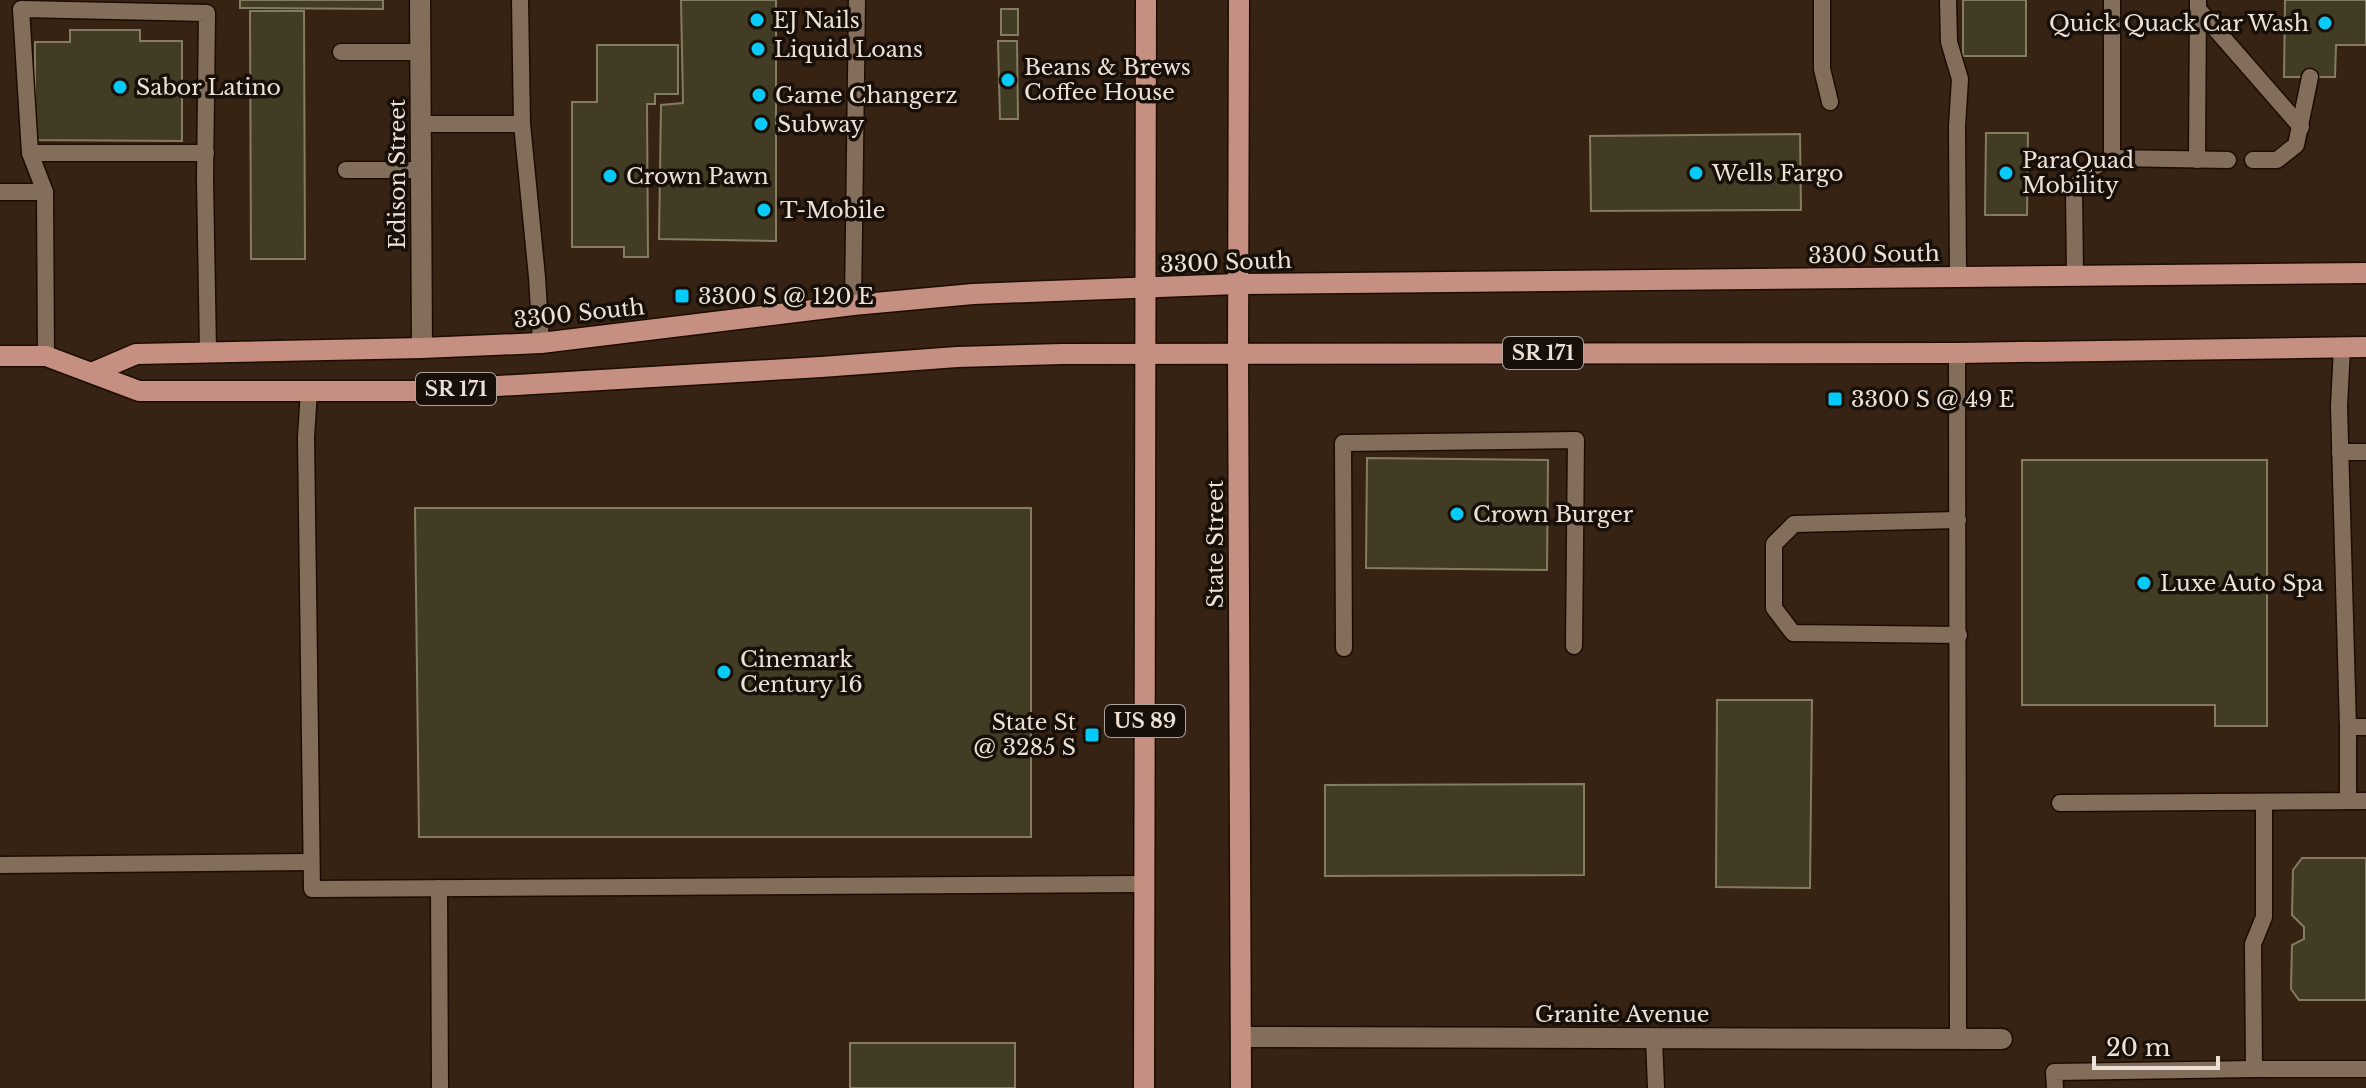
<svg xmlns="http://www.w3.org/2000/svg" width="2366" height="1088" viewBox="0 0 2366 1088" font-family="'Libre Baskerville',serif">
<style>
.building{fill:#433c24;stroke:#837c62;stroke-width:2}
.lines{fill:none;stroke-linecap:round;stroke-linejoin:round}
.service-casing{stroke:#1d0c01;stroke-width:19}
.minor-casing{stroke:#1d0c01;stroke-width:23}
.primary-casing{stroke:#1d0c01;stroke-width:23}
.service{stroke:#836d5b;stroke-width:16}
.minor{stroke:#836d5b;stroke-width:20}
.primary{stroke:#c58f81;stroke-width:20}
.poi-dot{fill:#06cbf9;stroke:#170f08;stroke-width:3}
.labels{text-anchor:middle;stroke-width:7;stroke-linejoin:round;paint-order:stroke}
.shield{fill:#170f08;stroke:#ada299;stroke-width:2}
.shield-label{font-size:20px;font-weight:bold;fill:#ede1d7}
.poi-label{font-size:22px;fill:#ede1d7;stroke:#170f08;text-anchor:start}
.street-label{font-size:22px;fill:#ede1d7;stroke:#170f08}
</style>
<rect width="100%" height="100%" fill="#362313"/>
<!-- building -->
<g class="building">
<polygon points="240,0 383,0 383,9 240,8"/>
<polygon points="681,0 776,0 776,241 659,239 661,105 683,103"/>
<rect x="1963" y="0" width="63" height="56"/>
<polygon points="2285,0 2366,0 2366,45 2336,45 2335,77 2284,77"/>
<rect x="1001" y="9" width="17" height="26"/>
<polygon points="250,11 304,11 305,259 251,259"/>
<polygon points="70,30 140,30 140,41 182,41 182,141 35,140 35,42 70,42"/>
<polygon points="998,41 1017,41 1018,119 1000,119"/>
<polygon points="597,45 678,45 678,94 655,94 655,104 647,104 648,257 624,257 624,247 572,247 572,102 597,102"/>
<polygon points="1986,133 2028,133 2027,215 1985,215"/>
<polygon points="1800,134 1801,210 1591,211 1590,136"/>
<polygon points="1367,458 1548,460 1547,570 1366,568"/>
<polygon points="2022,460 2267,460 2267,726 2215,726 2215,705 2022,705"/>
<polygon points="415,508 1031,508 1031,837 419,837"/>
<polygon points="1717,700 1812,700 1810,888 1716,887"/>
<polygon points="1584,784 1584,875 1325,876 1325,785"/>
<polygon points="2302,858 2366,858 2366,1000 2299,1000 2291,989 2292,945 2304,939 2304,927 2292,915 2293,870"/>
<rect x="850" y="1043" width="165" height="45"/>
</g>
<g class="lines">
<defs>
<g id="service">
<polyline points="520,0 522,124 537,277 541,343"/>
<polyline points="1822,0 1822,69 1830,102"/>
<polyline points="1948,0 1949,42 1960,79 1957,126 1958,277"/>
<polyline points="2112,0 2112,158"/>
<polyline points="2198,9 2301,127"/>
<polyline points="341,52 420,52"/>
<polyline points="421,124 522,124"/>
<polyline points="30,153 206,153"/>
<polyline points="2197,160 2198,0"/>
<polyline points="2253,160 2277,160 2296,145 2310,77"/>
<polyline points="346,170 421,170"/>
<polyline points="0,192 45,192"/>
<polyline points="2075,276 2074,189 2088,170 2112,158 2228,160"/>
<polyline points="853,305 857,0"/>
<polyline points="2342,348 2339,406 2348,727 2366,727"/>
<polyline points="1957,353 1958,1039"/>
<polyline points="46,356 45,192 30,153 21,9 207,13 205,179 208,352"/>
<polyline points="309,391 306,437 312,889 1144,884"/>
<polyline points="2340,452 2366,452"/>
<polyline points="1958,520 1794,524 1774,544 1774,608 1793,633 1959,635"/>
<polyline points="1344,648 1343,443 1576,440 1574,646"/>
<polyline points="2348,727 2348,801"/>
<polyline points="2264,802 2264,917 2253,944 2254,1069 2366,1069"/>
<polyline points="2060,803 2366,801"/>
<polyline points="0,865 311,862"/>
<polyline points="439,888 440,1088"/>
<polyline points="1654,1038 1656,1088"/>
<polyline points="2055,1088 2054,1072 2254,1069"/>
</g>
<g id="minor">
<polyline points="420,0 422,348"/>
<polyline points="1241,1037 2002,1039"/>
</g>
<g id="primary">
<polyline points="1239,0 1238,353 1241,1088"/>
<polyline points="0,356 46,356 139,391 414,391 821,367 957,357 1062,354 1957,353 2366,347"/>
<polyline points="94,372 136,354 422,348 541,343 853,305 973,294 1238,284 2366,273"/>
<polyline points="1144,1088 1146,0"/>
</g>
</defs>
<!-- service casing -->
<use href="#service" class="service-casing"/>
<!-- minor casing -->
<use href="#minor" class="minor-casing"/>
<!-- primary casing -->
<use href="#primary" class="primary-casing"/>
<!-- service -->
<use href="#service" class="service"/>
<!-- minor -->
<use href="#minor" class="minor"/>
<!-- primary -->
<use href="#primary" class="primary"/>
</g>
<!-- markers -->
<g class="poi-dot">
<circle cx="757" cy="20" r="8"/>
<circle cx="2325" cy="23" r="8"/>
<circle cx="758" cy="49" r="8"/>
<circle cx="1008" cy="80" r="8"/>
<circle cx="120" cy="87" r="8"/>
<circle cx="759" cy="95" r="8"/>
<circle cx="761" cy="124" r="8"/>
<circle cx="1696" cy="173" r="8"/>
<circle cx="2006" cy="173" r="8"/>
<circle cx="610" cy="176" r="8"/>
<circle cx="764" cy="210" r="8"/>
<rect x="674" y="288" width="16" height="16" rx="4"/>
<rect x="1827" y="391" width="16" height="16" rx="4"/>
<circle cx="1457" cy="514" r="8"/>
<circle cx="2144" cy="583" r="8"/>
<circle cx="724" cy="672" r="8"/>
<rect x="1084" y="727" width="16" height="16" rx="4"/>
</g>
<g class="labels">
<!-- shield labels -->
<g class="shield">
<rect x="1503" y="337" width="80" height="32" rx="6"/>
<rect x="416" y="373" width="80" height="32" rx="6"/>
<rect x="1105" y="705" width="80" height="32" rx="6"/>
</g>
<g class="shield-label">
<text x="1543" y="360">SR 171</text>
<text x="456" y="396">SR 171</text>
<text x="1145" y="728">US 89</text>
</g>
<!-- poi labels -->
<g class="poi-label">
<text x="773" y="28">EJ Nails</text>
<text x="2309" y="31" text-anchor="end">Quick Quack Car Wash</text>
<text x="774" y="57">Liquid Loans</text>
<text x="1024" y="75">Beans &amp; Brews<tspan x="1024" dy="25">Coffee House</tspan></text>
<text x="136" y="95">Sabor Latino</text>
<text x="775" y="103">Game Changerz</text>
<text x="777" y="132">Subway</text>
<text x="2022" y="168">ParaQuad<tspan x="2022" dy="25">Mobility</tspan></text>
<text x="1712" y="181">Wells Fargo</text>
<text x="626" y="184">Crown Pawn</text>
<text x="780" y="218">T-Mobile</text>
<text x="698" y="304">3300 S @ 120 E</text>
<text x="1851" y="407">3300 S @ 49 E</text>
<text x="1473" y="522">Crown Burger</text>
<text x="2160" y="591">Luxe Auto Spa</text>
<text x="740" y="667">Cinemark<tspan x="740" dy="25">Century 16</tspan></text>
<text x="1076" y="730" text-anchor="end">State St<tspan x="1076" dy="25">@ 3285 S</tspan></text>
</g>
<!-- street labels -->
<g class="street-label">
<text transform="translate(397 174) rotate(-90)" y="8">Edison Street</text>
<text transform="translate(1874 254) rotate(-1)" y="8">3300 South</text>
<text transform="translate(1226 262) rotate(-2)" y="8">3300 South</text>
<text transform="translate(579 313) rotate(-6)" y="8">3300 South</text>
<text transform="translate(1215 544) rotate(-90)" y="8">State Street</text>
<text x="1622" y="1022">Granite Avenue</text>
</g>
</g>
<!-- scale -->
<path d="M2094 1056v12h124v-12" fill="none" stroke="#ede1d7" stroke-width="4"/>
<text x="2106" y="1056" font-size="24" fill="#ede1d7" stroke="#170f08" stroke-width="6" paint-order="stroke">20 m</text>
</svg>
